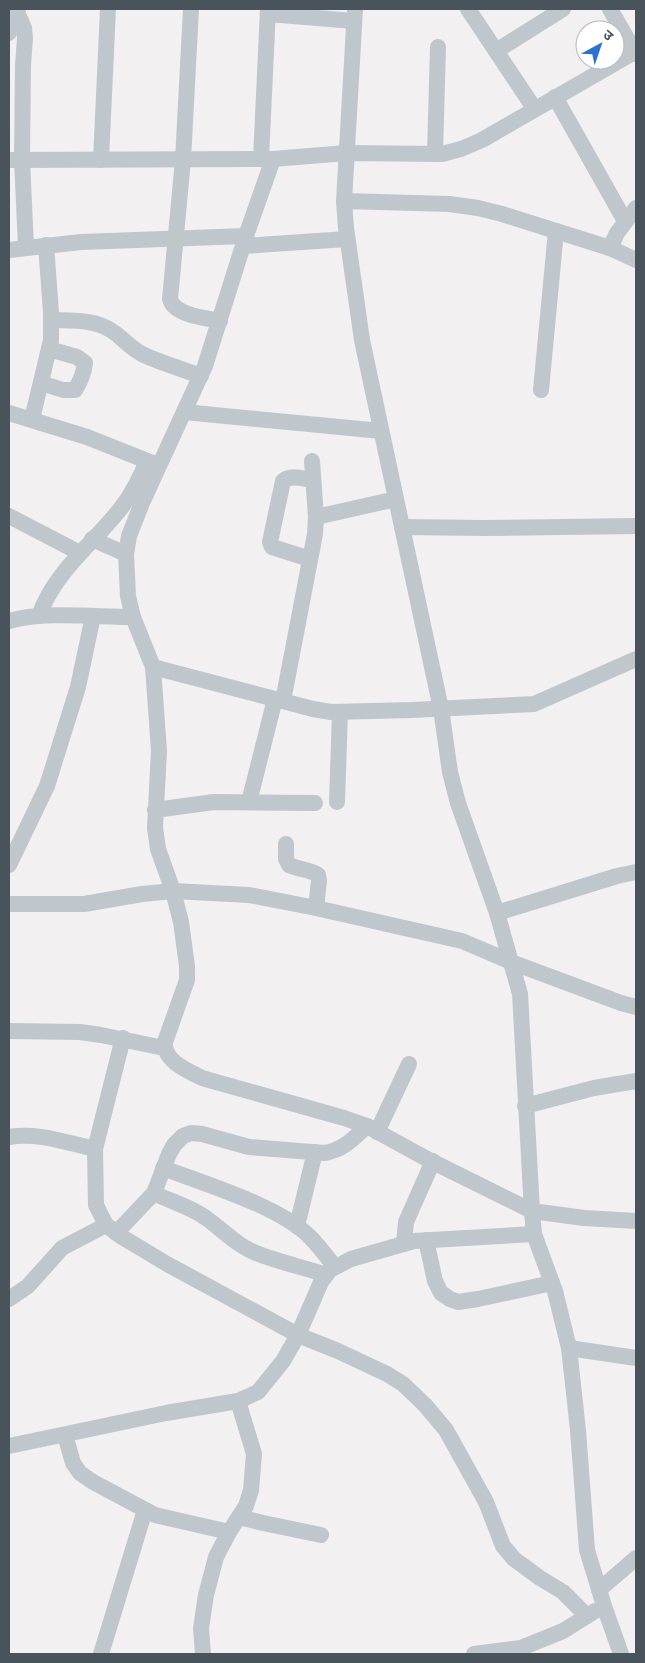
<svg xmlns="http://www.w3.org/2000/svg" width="645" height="1663" viewBox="0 0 645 1663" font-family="'PT Sans Narrow','Noto Sans Devanagari',sans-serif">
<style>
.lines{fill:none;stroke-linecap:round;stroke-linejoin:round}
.minor{stroke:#bfc7cd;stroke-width:16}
</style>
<rect width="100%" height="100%" fill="#f2f0f0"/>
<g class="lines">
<!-- minor -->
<g class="minor">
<path d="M 191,9 L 183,160 L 170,299 C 174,315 205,318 220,321"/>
<polyline points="355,9 344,201 346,228 362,340 441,709 450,772 458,803 497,913 520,994 532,1211 534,1234 555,1291 569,1348 578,1430 587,1550 604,1606 621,1654"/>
<polyline points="468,9 534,108"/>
<polyline points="610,9 636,54"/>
<polyline points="17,12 24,28 25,38 23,65 22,160 26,247"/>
<polyline points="268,14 354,21"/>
<polyline points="9,33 18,9"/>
<polyline points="496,51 563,9"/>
<path d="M 636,51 L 482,140 L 461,149 L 442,154 L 346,153 L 273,159 L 246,236 L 205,366 L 142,503 L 129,536 L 126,554 L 128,596 L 133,617 L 153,667 L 159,751 L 155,828 L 158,849 L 173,891 L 181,922 L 187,966 L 187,980 L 165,1042 C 163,1061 187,1070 202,1078 L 344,1118 L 367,1126 L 429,1160 L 532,1211 L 584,1218 L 636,1221"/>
<polyline points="555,97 625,221"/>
<polyline points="435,154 438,47"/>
<polyline points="261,159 268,9"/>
<polyline points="9,160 273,159"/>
<polyline points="101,160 108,9"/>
<polyline points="344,201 449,204 478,208 502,214 610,248 636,260"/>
<polyline points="243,246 347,239"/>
<polyline points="610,248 617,233 636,208"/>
<polyline points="9,250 81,242 246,236"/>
<path d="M 51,320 C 72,321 95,319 112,331 C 123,338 130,348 142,354 C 161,363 182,369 201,376"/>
<path d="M 41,383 L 63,390 L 75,390 C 80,382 84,372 85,363 L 77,357 L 49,349"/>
<polyline points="541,390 556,231"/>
<polyline points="184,412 381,431"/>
<polyline points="9,413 87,437 155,464"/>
<polyline points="32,419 51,340 51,312 46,245"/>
<polyline points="9,516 80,553"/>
<polyline points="316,517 396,499"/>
<polyline points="402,527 485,528 636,526"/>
<polyline points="92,539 126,554"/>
<path d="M 310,559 L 272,547 L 270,542 L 283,481 C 291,474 303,479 313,480"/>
<path d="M 39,616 C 54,572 93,544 121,508 C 132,494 140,478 147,461"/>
<path d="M 9,621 C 43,611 96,617 133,617"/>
<polyline points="153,667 313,709 331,712 412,710 534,704 636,659"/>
<polyline points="283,701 315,534 316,517 312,461"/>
<polyline points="249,802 275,699"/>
<polyline points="337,802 340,712"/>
<polyline points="155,810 214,802 315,803"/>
<path d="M 286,844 L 286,859 L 289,865 C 299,870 309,869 318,875 L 319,881 L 316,908"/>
<polyline points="9,865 47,786 78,687 93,616"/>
<polyline points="9,904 84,904 142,894 173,891 249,895 316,908 462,941 511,962 621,1003 636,1007"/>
<polyline points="497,913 617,876 636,872"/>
<polyline points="9,1031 80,1032 101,1035 164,1048"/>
<polyline points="123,1038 95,1149 96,1205 106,1225 122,1237 167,1264 298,1335 338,1351 387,1374 403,1384 425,1405 446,1430 486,1502 503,1546 514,1559 540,1578 563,1592 587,1616"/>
<polyline points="525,1106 594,1088 636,1081"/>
<polyline points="377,1132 409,1064"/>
<path d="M 9,1137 C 38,1132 67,1143 95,1149"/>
<path d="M 163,1168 C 205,1184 279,1206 310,1237 C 319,1246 327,1257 335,1267"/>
<path d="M 154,1193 L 169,1154 L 174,1145 L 183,1136 L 191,1133 L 202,1134 L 249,1147 L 324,1153 C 343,1150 353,1139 367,1126"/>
<polyline points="297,1226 315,1152"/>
<path d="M 116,1233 L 154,1193 C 171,1202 190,1206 206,1218 C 223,1230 236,1245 256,1253 C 278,1262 303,1267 326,1275"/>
<polyline points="426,1240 435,1281 441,1293 450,1299 458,1302 478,1299 552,1283"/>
<polyline points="404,1243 406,1222 433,1161"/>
<polyline points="9,1299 28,1286 62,1248 106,1225"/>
<polyline points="569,1348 636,1358"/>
<polyline points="65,1435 73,1463 80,1473 93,1482 155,1515 229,1532"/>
<polyline points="9,1446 166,1413 238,1401 258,1392 283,1361 298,1335 321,1282 330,1270 351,1259 414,1241 534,1234"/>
<polyline points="239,1517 263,1523 321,1535"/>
<polyline points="599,1590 636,1558"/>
<polyline points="101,1654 145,1510"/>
<polyline points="203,1654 201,1628 206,1595 216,1557 229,1532 246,1506 251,1490 254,1454 238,1401"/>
<polyline points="474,1654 521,1648 563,1631 595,1611"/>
</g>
</g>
<!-- border -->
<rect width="645" height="1663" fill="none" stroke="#49535b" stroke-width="20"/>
<!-- north arrow -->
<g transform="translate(600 45) rotate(40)"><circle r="24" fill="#ffffff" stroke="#b6babd"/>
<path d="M0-4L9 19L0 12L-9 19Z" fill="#2b73d1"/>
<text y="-8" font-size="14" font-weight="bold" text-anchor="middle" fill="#49535b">उ</text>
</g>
</svg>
